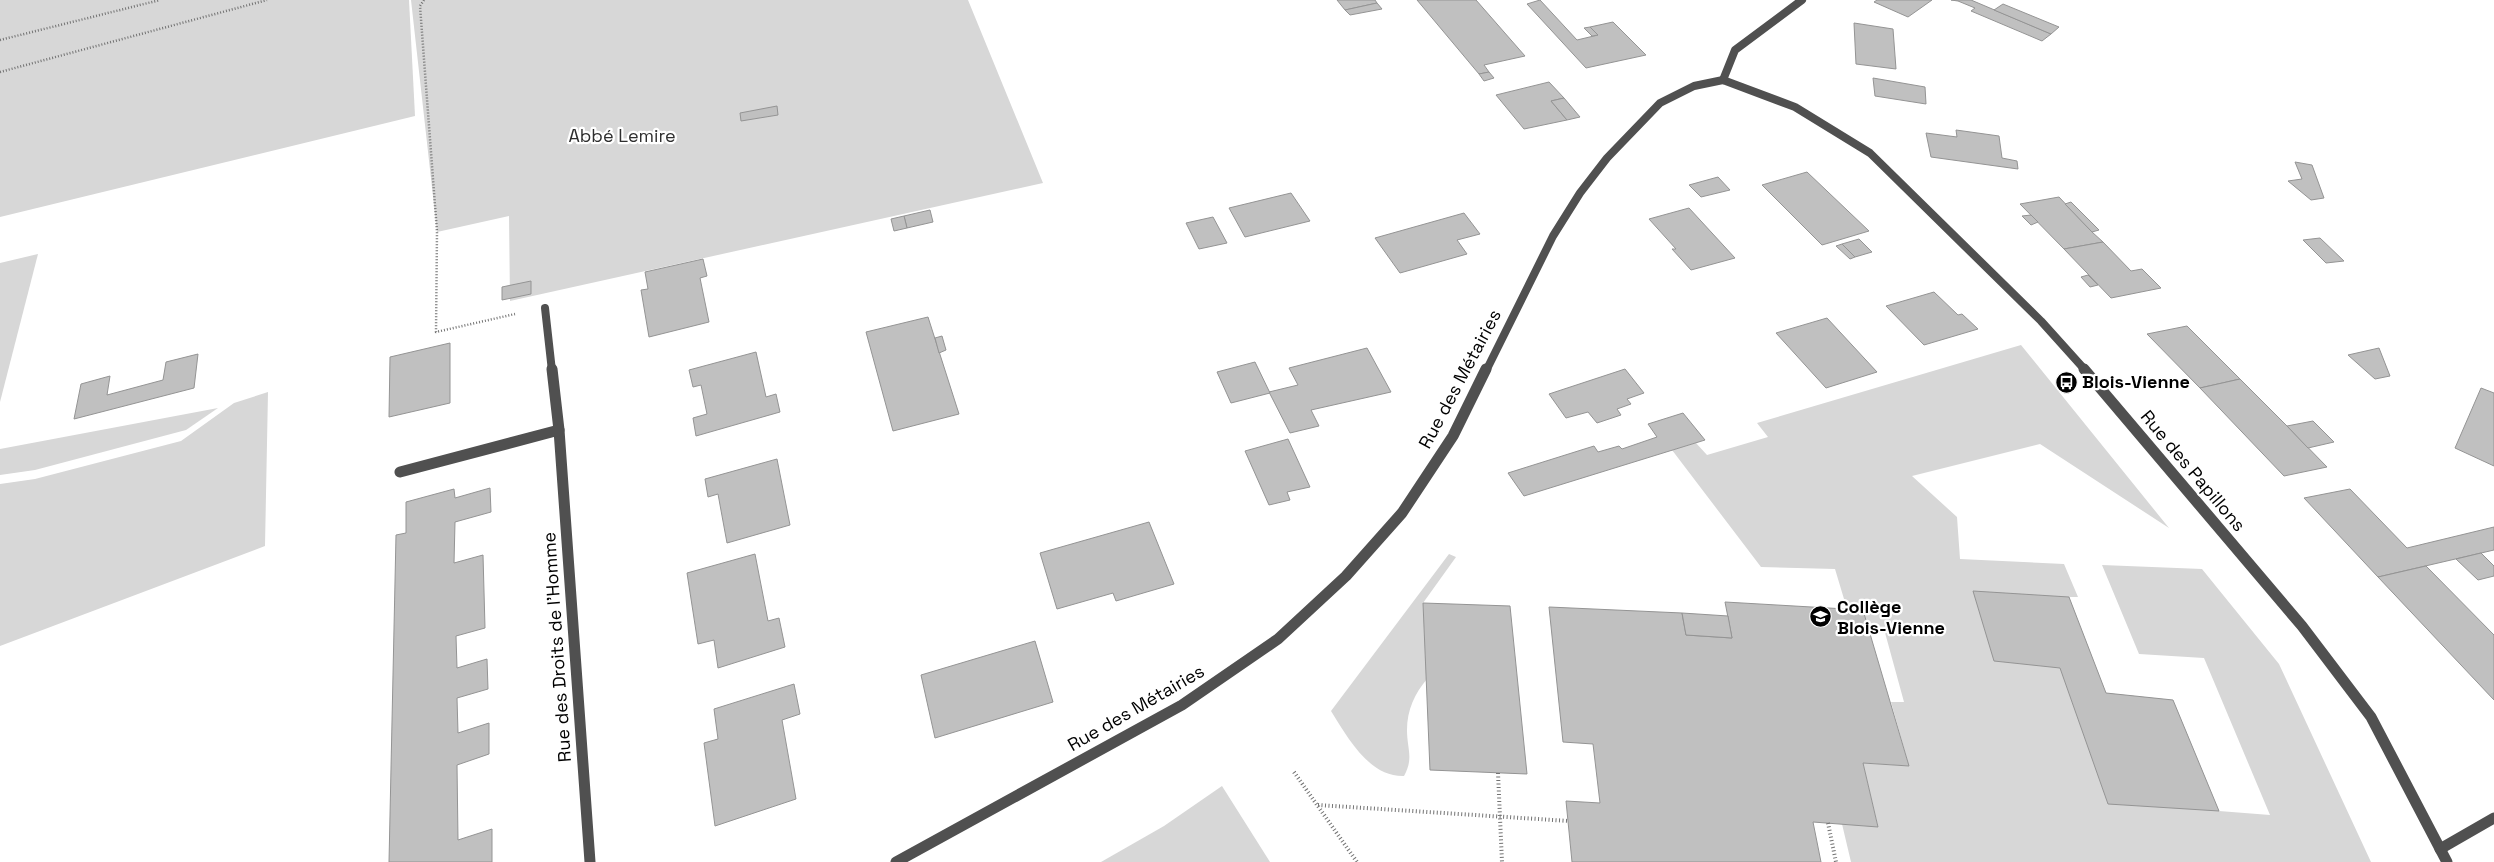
<svg xmlns="http://www.w3.org/2000/svg" width="2494" height="862" viewBox="0 0 2494 862" font-family="'Space Grotesk',sans-serif">
<style>
.green{fill:#d7d7d7}
.building{fill:#c0c0c0;stroke:#949494}
.lines{fill:none;stroke-linecap:round;stroke-linejoin:round}
.path-far1{stroke:#727272;stroke-width:2.5;stroke-dasharray:1 2;stroke-linecap:butt}
.path{stroke:#727272;stroke-width:4;stroke-dasharray:1 2.5;stroke-linecap:butt}
.minor-far1{stroke:#505050;stroke-width:8}
.minor{stroke:#505050;stroke-width:11}
.labels{text-anchor:middle;stroke-width:4.5;stroke-linejoin:round;paint-order:stroke}
.park-label{font-size:18px;fill:#2e2e2e;stroke:#fff}
.street-label{font-size:18px;fill:#000;stroke:#fff}
.poi-label{font-size:18px;font-weight:bold;fill:#000;stroke:#fff;text-anchor:start}
</style>
<rect width="100%" height="100%" fill="#fff"/>
<!-- green -->
<g class="green">
<polygon points="0,0 409,0 415,116 0,217"/>
<polygon points="411,0 968,0 1043,183 510,301 509,216 437,232"/>
<polygon points="38,254 0,402 0,263"/>
<polygon points="2021,345 2169,528 2040,444 1912,476 1957,517 1960,559 2064,564 2078,597 2069,597 2106,693 2173,700 2219,811 2270,815 2204,658 2139,654 2102,565 2202,569 2279,664 2371,862 1851,862 1842,824 1878,826 1863,763 1909,766 1891,702 1904,702 1884,629 1869,628 1863,610 1847,609 1835,569 1761,567 1672,450 1696,443 1707,455 1768,437 1757,423"/>
<polygon points="268,392 265,546 0,646 0,484 35,479 181,441 234,403"/>
<polygon points="218,408 186,430 35,470 0,475 0,449"/>
<path d="M 1449,554 L 1456,557 L 1423,603 L 1427,679 C 1415,693 1407,710 1407,730 C 1407,749 1414,758 1404,776 C 1369,777 1348,738 1331,711 Z"/>
<polygon points="1222,786 1270,862 1101,862 1164,826"/>
</g>
<!-- building -->
<g class="building">
<polygon points="1337,0 1375,0 1377,3 1345,10"/>
<polygon points="1417,0 1476,0 1525,56 1484,65 1489,72 1479,74"/>
<polygon points="1540,0 1577,40 1598,35 1590,27 1613,22 1646,55 1586,68 1527,4"/>
<polygon points="1877,0 1932,0 1908,17 1874,2"/>
<polygon points="1951,0 1971,0 2051,34 2042,41 1971,11 1975,8 1958,1"/>
<polygon points="1377,3 1382,9 1350,15 1345,10"/>
<polygon points="2003,4 2059,27 2051,34 1994,10"/>
<polygon points="1854,23 1893,29 1896,69 1856,64"/>
<polygon points="1590,27 1598,35 1592,36 1584,28"/>
<polygon points="1489,72 1494,78 1484,81 1479,74"/>
<polygon points="1873,78 1925,87 1926,104 1875,96"/>
<polygon points="1549,82 1564,98 1551,101 1567,120 1524,129 1496,95"/>
<polygon points="1564,98 1580,117 1567,120 1551,101"/>
<polygon points="777,106 778,115 741,121 740,113"/>
<polygon points="1956,130 1999,136 2002,158 2017,161 2018,169 1931,157 1926,133 1957,137"/>
<polygon points="2295,162 2312,165 2324,198 2311,200 2288,181 2302,179"/>
<polygon points="1807,172 1869,231 1822,245 1762,185"/>
<polygon points="1718,177 1730,190 1701,197 1689,185"/>
<polygon points="1291,193 1310,221 1245,237 1229,208"/>
<polygon points="2059,197 2092,232 2103,242 2064,249 2020,204"/>
<polygon points="2071,202 2099,230 2092,232 2065,204"/>
<polygon points="1689,208 1735,258 1691,270 1672,249 1676,249 1649,219"/>
<polygon points="930,210 933,222 907,228 904,216"/>
<polygon points="1464,213 1480,234 1457,240 1467,254 1400,273 1375,238"/>
<polygon points="2031,215 2038,222 2031,225 2022,216"/>
<polygon points="904,216 907,228 894,231 891,219"/>
<polygon points="1213,217 1227,243 1199,249 1186,223"/>
<polygon points="2320,238 2344,261 2326,263 2303,240"/>
<polygon points="1859,239 1872,252 1855,257 1842,244"/>
<polygon points="2103,242 2131,271 2142,269 2161,288 2111,298 2064,249"/>
<polygon points="1842,244 1855,257 1850,259 1836,246"/>
<polygon points="703,259 707,276 700,278 709,322 649,337 641,290 648,289 645,272"/>
<polygon points="2088,275 2098,285 2090,287 2081,277"/>
<polygon points="531,281 531,294 502,300 502,287"/>
<polygon points="1934,292 1958,315 1962,314 1978,329 1924,345 1886,306"/>
<polygon points="928,317 959,414 893,431 866,332"/>
<polygon points="1827,318 1877,372 1826,388 1776,333"/>
<polygon points="2187,326 2240,379 2200,388 2147,334"/>
<polygon points="942,336 946,350 939,353 935,338"/>
<polygon points="450,343 450,403 389,417 390,357"/>
<polygon points="1367,348 1391,392 1311,410 1319,426 1290,433 1269,392 1298,385 1289,368"/>
<polygon points="2379,348 2390,376 2375,379 2348,355"/>
<polygon points="756,352 766,397 776,394 780,412 696,436 693,418 707,414 701,385 693,387 689,370"/>
<polygon points="198,354 194,388 74,419 81,384 110,376 107,395 163,380 166,362"/>
<polygon points="1255,362 1270,393 1231,403 1217,372"/>
<polygon points="1625,369 1644,393 1627,399 1631,404 1617,409 1621,415 1597,423 1588,412 1566,418 1549,394"/>
<polygon points="2240,379 2287,426 2327,467 2284,476 2200,388"/>
<polygon points="2481,388 2494,393 2494,466 2455,448"/>
<polygon points="1683,413 1705,440 1524,496 1508,473 1594,446 1598,452 1619,446 1622,449 1657,437 1648,424"/>
<polygon points="2313,421 2334,442 2308,448 2287,426"/>
<polygon points="1288,439 1310,487 1287,492 1290,500 1269,505 1245,451"/>
<polygon points="777,459 790,525 727,543 718,494 708,497 705,479"/>
<polygon points="490,488 491,512 455,522 454,563 483,555 485,628 456,636 457,668 487,659 488,689 457,698 458,733 489,723 489,754 457,765 458,840 492,829 492,862 389,862 396,535 406,533 406,502 454,489 455,498"/>
<polygon points="2350,489 2407,548 2494,527 2494,550 2378,577 2304,498"/>
<polygon points="1149,522 1174,584 1116,601 1113,593 1057,609 1040,553"/>
<polygon points="2481,553 2494,566 2494,576 2478,580 2456,559"/>
<polygon points="755,554 768,621 779,618 785,647 718,668 714,640 698,644 687,573"/>
<polygon points="2426,566 2494,635 2494,700 2378,577"/>
<polygon points="1973,591 2069,597 2106,693 2173,700 2219,811 2108,804 2060,668 1994,661"/>
<polygon points="1725,602 1863,610 1909,766 1863,763 1878,827 1813,822 1821,862 1572,862 1566,801 1600,803 1593,744 1563,742 1549,607 1682,613 1686,635 1732,638"/>
<polygon points="1423,603 1510,606 1527,774 1430,770"/>
<polygon points="1682,613 1728,616 1732,638 1686,635"/>
<polygon points="1035,641 1053,702 935,738 921,675"/>
<polygon points="794,684 800,714 782,720 796,799 715,826 704,743 718,739 714,709"/>
</g>
<g class="lines">
<!-- path-far1 -->
<g class="path-far1">
<polyline points="424,0 420,6 437,232 436,332 515,314"/>
<polyline points="0,40 160,0"/>
<polyline points="0,72 267,0"/>
</g>
<!-- path -->
<g class="path">
<polyline points="1294,772 1357,862"/>
<polyline points="1498,773 1502,862"/>
<polyline points="1318,805 1569,821"/>
<polyline points="1828,823 1836,862"/>
</g>
<!-- minor-far1 -->
<g class="minor-far1">
<polyline points="1723,80 1795,107 1870,153 2041,321 2086,371"/>
<polyline points="1723,80 1735,50 1802,0"/>
<polyline points="545,308 552,371"/>
<polyline points="1486,371 1553,236 1580,193 1607,158 1660,103 1694,86 1723,80"/>
</g>
<!-- minor -->
<g class="minor">
<polyline points="552,369 559,430 590,862"/>
<polyline points="2084,369 2302,626 2371,717 2447,862"/>
<polyline points="400,472 559,430"/>
<polyline points="2440,849 2494,818"/>
<polyline points="896,862 1182,705 1278,639 1346,576 1402,513 1453,436 1486,369"/>
</g>
</g>
<!-- icons -->
<defs>
<symbol id="bus-disc" viewBox="-11 -11 22 22"><circle r="9.5" fill="#000" stroke="#fff"/><path d="M-5-6H5V4H4V6H2V4H-2V6H-4V4H-5ZM-3.5-4V0h7V-4ZM-3.5 1.2v1.5H-2V1.2ZM2 1.2v1.5H3.5V1.2Z" fill="#fff"/></symbol>
<symbol id="school-disc" viewBox="-11 -11 22 22"><circle r="9.5" fill="#000" stroke="#fff"/><path d="M0-5L7-2L0 1L-7-2ZM-4 1L0 2.5L4 1V4Q0 6-4 4Z" fill="#fff"/></symbol>
</defs>
<g fill-rule="evenodd">
<use href="#bus-disc" x="2054" y="370" width="25" height="25"/>
<use href="#school-disc" x="1808" y="604" width="25" height="25"/>
</g>
<g class="labels">
<!-- park labels -->
<g class="park-label">
<text x="622" y="142">Abbé Lemire</text>
</g>
<!-- street labels -->
<g class="street-label">
<text transform="translate(1460 379) rotate(-62)" y="6">Rue des Métairies</text>
<text transform="translate(2193 471) rotate(50)" y="6">Rue des Papillons</text>
<text transform="translate(557 647) rotate(-94)" y="6">Rue des Droits de l'Homme</text>
<text transform="translate(1136 708) rotate(-30)" y="6">Rue des Métairies</text>
</g>
<!-- poi labels -->
<g class="poi-label">
<text x="2082" y="388">Blois-Vienne</text>
<text x="1837" y="613">Collège<tspan x="1837" dy="21">Blois-Vienne</tspan></text>
</g>
</g>
</svg>
